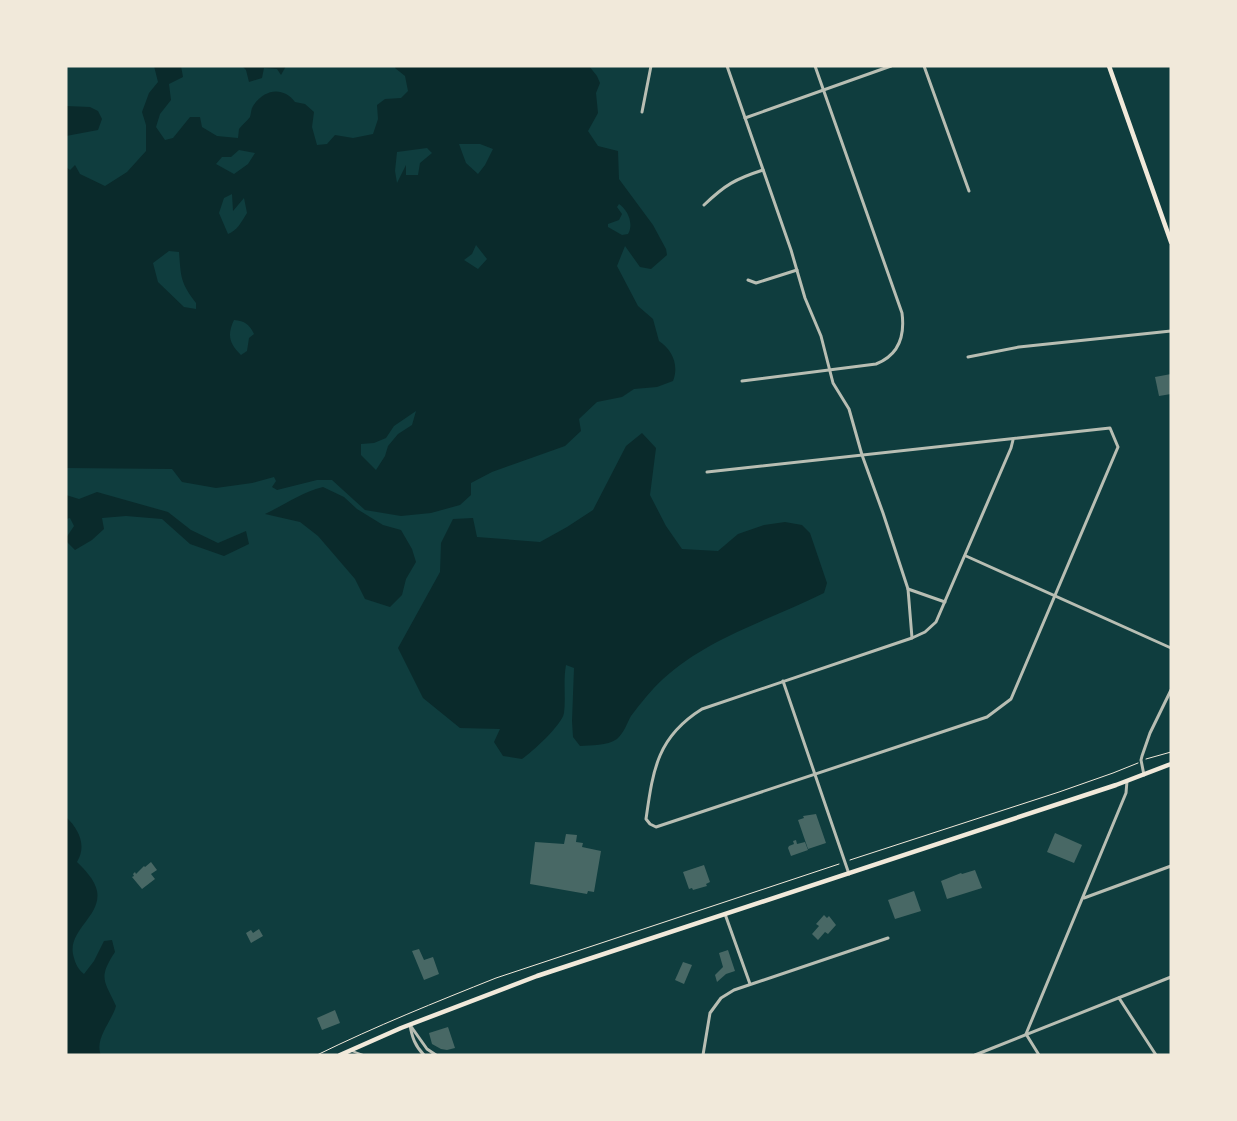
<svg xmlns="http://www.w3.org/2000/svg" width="1237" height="1121" viewBox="0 0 1237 1121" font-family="Lato,sans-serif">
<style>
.water{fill:#0a2a2b;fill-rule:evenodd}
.building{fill:#486865}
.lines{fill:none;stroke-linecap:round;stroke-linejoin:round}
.path{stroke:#f1e9da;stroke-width:1}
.service{stroke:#b8beb3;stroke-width:2}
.minor{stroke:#b8beb3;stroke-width:3}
.secondary{stroke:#f1e9da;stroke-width:4.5}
</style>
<rect width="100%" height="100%" fill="#0f3d3e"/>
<!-- water -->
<g class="water">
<path d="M 154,66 L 181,66 L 183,77 L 169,84 L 171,100 L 160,114 L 156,127 L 165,140 L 173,138 L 190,117 L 200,117 L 202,127 L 217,136 L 238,138 L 239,129 C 242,125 247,121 250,117 C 251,114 251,109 253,106 C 264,89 283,86 295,102 L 305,104 L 314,112 L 312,127 L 317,145 L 327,144 L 335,135 L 353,138 L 373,134 L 378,119 L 377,105 L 385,99 L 401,98 L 408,91 L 405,76 L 395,68 L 396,66 L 589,66 L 597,76 L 600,83 L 596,93 L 598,113 L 588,131 L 598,146 L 618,151 L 619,179 L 653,225 L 666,249 L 667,255 L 651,269 L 640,267 L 625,246 L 617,266 L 638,306 L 653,319 L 659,341 C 673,350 679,366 673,381 L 657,387 L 634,389 L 622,397 L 597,402 L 579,419 L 581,431 L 565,446 L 492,472 L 471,483 L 471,495 L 460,505 L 431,513 L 401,516 L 365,510 L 332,480 L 317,480 L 277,490 L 272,487 L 276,481 L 274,477 L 252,483 L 216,488 L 182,482 L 172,469 L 66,468 L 66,167 L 70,170 L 75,165 L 80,174 L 105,186 L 127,172 L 146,151 L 146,125 L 142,112 L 149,93 L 158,82 ZM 459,144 L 480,144 L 493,149 L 485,165 L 478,174 L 466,163 ZM 427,148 L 432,153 L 420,163 L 418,175 L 406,175 L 406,165 L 397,183 L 395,171 L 397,152 ZM 239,150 L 255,153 L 248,164 L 234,174 L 216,164 L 222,157 L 231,157 ZM 232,194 L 233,211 L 244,198 L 247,213 C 242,221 237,231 228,234 L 219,213 L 224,198 ZM 619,204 C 628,210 634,224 628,234 L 622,235 L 608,227 L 608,224 L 619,220 L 622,214 L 617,207 ZM 476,245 L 487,259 L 478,269 L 464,260 L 472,254 ZM 169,251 L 179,252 C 181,277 180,282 196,303 L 196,309 L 184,307 L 158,282 L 153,263 ZM 234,320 C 245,321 249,324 254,334 L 249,338 L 247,351 L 241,355 C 229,343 227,335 234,320 ZM 416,411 L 412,425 L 398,434 L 388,446 L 385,456 L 376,470 L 361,455 L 361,444 L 374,443 L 386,438 L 394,426 Z"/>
<polygon points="242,66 286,66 281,75 277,69 264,68 262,78 249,82 246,70"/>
<polygon points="66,106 90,107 98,111 102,119 98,130 66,136"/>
<path d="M 642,433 L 656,448 L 650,495 L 666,526 L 682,549 L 718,551 L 738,534 L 764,525 L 785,522 L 802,525 L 810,533 L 827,583 L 824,593 C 770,620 709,637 663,679 C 652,689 640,704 631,716 C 627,723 624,733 617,739 C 607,746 591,745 580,746 L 573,737 L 572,721 L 574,668 L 566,665 C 563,681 566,697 564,713 C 562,725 532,752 522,759 L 503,756 L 494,742 L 500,729 L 460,728 L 423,698 L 398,648 L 440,572 L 441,543 L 453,519 L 473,518 L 477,537 L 540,542 L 567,527 L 593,510 L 626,446 Z"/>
<path d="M 323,487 L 344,497 L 357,509 L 383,525 L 401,530 L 412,549 L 416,562 L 406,579 L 402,595 L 390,607 L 365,599 L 355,579 L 318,536 L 300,522 L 265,514 C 286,504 300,493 323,487 Z"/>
<polygon points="97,492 168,512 191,530 218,543 246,531 249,544 224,556 190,544 162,519 126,516 102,518 104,529 92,540 75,550 66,541 66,538 74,526 70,518 66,519 66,495 79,499"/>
<path d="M 66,817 C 79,829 87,846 77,862 C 85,870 95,880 97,891 C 102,917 65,931 74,958 C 76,965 78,969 84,974 L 94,961 L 104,941 L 112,940 L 115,952 C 98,978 104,980 116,1006 C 112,1021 94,1039 101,1055 L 66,1055 Z"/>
</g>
<!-- building -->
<g class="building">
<polygon points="1171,374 1171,394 1159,396 1155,377"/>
<polygon points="816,814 826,843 808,849 798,820 804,818 803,816"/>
<polygon points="1055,833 1082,845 1074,863 1047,852"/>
<polygon points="566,834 577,835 576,842 583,843 582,847 601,851 594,892 588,891 587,894 530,884 535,842 564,844"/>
<polygon points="796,840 797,844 805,842 808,850 791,856 788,848 789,846 794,844 793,841"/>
<polygon points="151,862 157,870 151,874 155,879 142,889 132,877 134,876 133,874 135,872 136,874 144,866 145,867"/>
<polygon points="704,865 710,882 706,884 707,886 693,890 692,888 689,889 683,872"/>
<polygon points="975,870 982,888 947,899 941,881 961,873 962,874"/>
<polygon points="914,891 921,911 895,919 888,900"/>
<polygon points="824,915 827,918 829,916 836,925 828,934 825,932 818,940 812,934 819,926 816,924"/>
<polygon points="259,929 263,936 251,943 246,933 251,930 253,933"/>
<polygon points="419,949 424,960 433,957 439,974 424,980 412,951"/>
<polygon points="728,950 735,971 726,974 717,982 715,975 723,967 719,953"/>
<polygon points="683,962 692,965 684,984 675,980"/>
<polygon points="335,1010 340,1023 322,1030 317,1018"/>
<polygon points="448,1027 455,1048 447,1050 441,1049 432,1044 429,1033"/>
</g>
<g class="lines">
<!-- path -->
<g class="path">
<polyline points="1146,759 1171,752"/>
<polyline points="850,860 1059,792 1113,773 1138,763"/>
<path d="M 317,1055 C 376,1026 436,1002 496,978 L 839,864"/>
</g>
<!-- service -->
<polyline class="service" points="352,1051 363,1055"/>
<!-- minor -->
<g class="minor">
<polyline points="727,66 791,250 805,298 821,336 833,383 849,409 862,455 883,513 908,589 912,638"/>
<polyline points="924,66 969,191"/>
<polyline points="642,112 651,66"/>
<polyline points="745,118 891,66"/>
<path d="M 704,205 C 725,185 735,179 763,170"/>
<polyline points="748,280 756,283 797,270"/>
<polyline points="968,357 1019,347 1171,331"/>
<path d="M 742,381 L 876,364 C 899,355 905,336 902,313 L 815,66"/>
<path d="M 707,472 L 1110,428 L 1118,447 L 1011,699 L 987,717 L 656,827 L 650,824 L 646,819 C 653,770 657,737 702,709 L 912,638 L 925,632 L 936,622 L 1011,448 L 1013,440"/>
<polyline points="966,556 1171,648"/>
<polyline points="908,589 945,602"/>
<polyline points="783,681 849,874"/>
<polyline points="1144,775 1141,760 1142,756 1150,733 1171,690"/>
<polyline points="1084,898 1171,866"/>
<polyline points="725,914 750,984"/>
<polyline points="1119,998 1156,1055"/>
<polyline points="410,1025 427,1049 436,1055"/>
<path d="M 410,1025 C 412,1037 415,1046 424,1055"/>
<polyline points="703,1055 710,1013 721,998 734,990 888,938"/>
<polyline points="975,1055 1171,977"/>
<polyline points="1039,1055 1026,1034 1126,793 1127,781"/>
</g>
<!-- secondary -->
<g class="secondary">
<polyline points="1109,66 1171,242"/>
<polyline points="340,1055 401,1028 537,976 1116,785 1171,764"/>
</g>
</g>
<!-- border -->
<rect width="1237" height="1121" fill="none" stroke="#f1e9da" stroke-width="135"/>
</svg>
